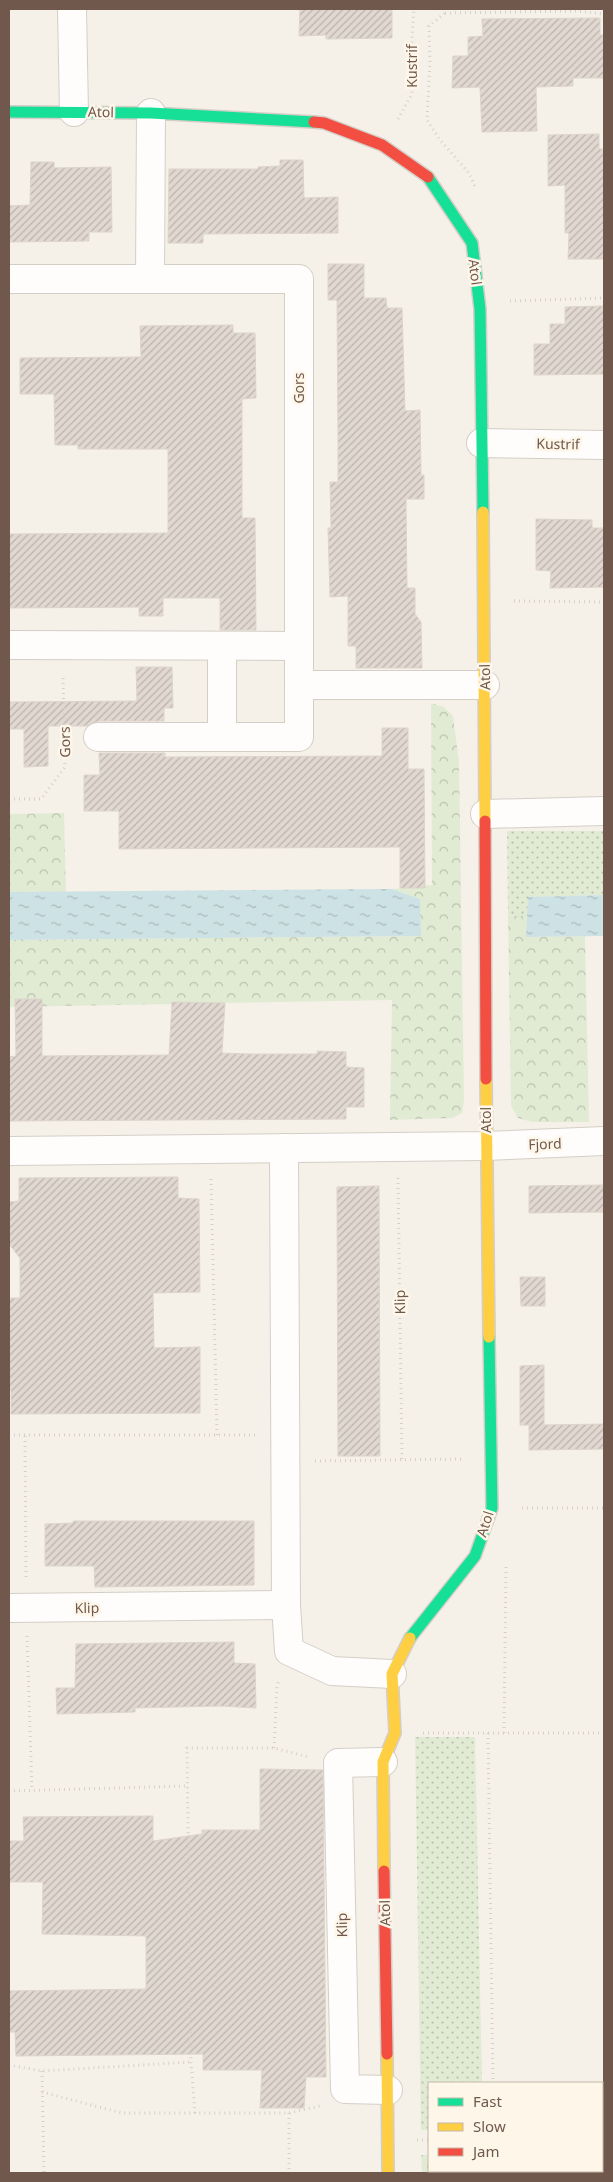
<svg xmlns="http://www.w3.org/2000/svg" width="613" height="2182" viewBox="0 0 613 2182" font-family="'Noto Sans',sans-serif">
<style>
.grass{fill:url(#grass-dots)}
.forest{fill:url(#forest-crowns)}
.water{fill:url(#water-ripples)}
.building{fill:url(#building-hatch);stroke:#ddd4cb}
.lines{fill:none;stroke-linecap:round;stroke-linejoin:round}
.street-casing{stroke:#d4cec7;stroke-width:30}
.fast-casing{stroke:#d5cec7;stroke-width:14}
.slow-casing{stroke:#d5cec7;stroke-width:14}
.jam-casing{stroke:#d5cec7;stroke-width:14}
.path{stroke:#d6cfca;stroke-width:3;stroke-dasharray:1 4;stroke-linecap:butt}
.street{stroke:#fefdfc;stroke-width:28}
.fast{stroke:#16e098;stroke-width:11}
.slow{stroke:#ffcf43;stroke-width:11}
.jam{stroke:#f24e42;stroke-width:11}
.labels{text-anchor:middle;stroke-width:5;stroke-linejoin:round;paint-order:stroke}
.street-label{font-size:14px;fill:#70594c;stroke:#fdf6e9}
</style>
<defs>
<pattern id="grass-dots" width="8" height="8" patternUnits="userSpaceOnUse" patternTransform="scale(1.25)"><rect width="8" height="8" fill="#e1ebd4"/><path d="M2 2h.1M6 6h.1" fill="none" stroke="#bbc1ae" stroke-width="1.8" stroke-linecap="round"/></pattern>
<pattern id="forest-crowns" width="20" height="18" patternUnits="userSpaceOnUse" patternTransform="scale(1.25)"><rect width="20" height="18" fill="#e1ebd4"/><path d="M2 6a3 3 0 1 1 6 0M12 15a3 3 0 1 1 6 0" fill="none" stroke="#bbc1ae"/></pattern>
<pattern id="water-ripples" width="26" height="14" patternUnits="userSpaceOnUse" patternTransform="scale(1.25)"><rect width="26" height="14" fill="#cce2e4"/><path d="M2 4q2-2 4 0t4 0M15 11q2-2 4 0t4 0" fill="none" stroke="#aababb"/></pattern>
<pattern id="building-hatch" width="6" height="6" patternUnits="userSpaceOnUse" patternTransform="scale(1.25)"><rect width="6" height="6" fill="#e1d9d1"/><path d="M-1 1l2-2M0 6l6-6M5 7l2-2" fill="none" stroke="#bbb3ac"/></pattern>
</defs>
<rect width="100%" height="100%" fill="#f5f1e9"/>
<!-- grass -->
<g class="grass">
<polygon points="507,831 604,831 604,895 529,897 527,916 508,916"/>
<polygon points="415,1737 475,1737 482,2083 429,2083 429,2130 421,2130"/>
</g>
<!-- forest -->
<g class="forest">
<polygon points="431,703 444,707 453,716 459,762 464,1100 462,1113 453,1118 390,1120 392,1000 9,1007 9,940 420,936 420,899 392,889 432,885"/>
<polygon points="64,813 66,892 9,892 9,814"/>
<polygon points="508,916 527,916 527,937 585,936 589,1122 532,1122 518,1118 511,1106"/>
<polygon points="421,2155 429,2155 429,2171 481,2171 481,2173 422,2173"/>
<rect x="507" y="2171" width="64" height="2"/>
</g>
<!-- water -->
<g class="water">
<polygon points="392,889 420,899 421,936 9,940 9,892"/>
<polygon points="604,895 604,936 526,937 528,897"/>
</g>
<!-- building -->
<g class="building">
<polygon points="300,9 392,9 392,38 326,39 326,35 299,36"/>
<polygon points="600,18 600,35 604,35 604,78 573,78 573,86 536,87 537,131 482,132 480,87 452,88 453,56 468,56 468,37 483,36 482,19"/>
<polygon points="599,134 599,149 604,149 604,259 568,259 569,233 565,233 565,185 548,186 548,135"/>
<polygon points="280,160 303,160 304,198 338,197 338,233 203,234 203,243 168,243 169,169 258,169 258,167 280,166"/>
<polygon points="31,162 54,162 54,168 111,167 112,232 89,232 89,241 9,242 9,206 30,205"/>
<polygon points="328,264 364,264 364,298 386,298 387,308 402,308 405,411 420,410 421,475 424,475 424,499 406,499 407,588 415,588 415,614 421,622 422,668 356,668 356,646 348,646 348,596 330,597 328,528 331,528 330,482 338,482 338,435 337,300 328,300"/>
<polygon points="604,306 604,374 534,375 534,344 550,344 550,324 565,324 565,307"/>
<polygon points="233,325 233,333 255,333 256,398 242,399 242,518 255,518 256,630 220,630 220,598 163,598 163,616 139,616 139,607 9,608 9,534 168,533 168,449 78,449 78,445 55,445 54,394 20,394 20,358 141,357 140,326"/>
<polygon points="536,519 592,520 592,528 604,528 604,587 550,588 551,571 536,570"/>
<polygon points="136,667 172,667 173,708 164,708 164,721 98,721 88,726 48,726 48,766 24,767 24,729 9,729 9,702 137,701"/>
<polygon points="382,728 408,728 408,769 424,769 425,888 400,888 400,847 119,849 119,811 84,811 84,775 100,775 99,753 165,753 165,757 382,756"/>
<polygon points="15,999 42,999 42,1056 169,1055 172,1002 225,1003 222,1053 249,1054 317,1054 317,1051 346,1052 346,1067 364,1068 364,1107 346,1107 346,1119 9,1121 9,1057 16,1056"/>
<polygon points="178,1177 178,1198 199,1199 200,1292 153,1293 154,1348 200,1347 200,1413 11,1414 11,1390 9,1390 9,1298 20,1298 20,1258 9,1244 9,1202 19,1201 19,1178"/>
<polygon points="604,1185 604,1212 529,1213 529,1186"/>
<polygon points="379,1186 380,1456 338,1456 337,1187"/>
<polygon points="520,1277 545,1277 545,1306 521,1306"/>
<polygon points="544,1365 544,1425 604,1424 604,1449 529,1450 529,1425 520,1425 520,1366"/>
<polygon points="73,1521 254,1521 254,1585 95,1587 94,1566 45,1566 45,1524 73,1523"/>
<polygon points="234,1642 234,1663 255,1664 256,1708 220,1706 135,1708 135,1712 57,1714 56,1688 75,1688 76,1644"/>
<polygon points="260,1769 323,1770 326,2077 306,2077 304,2108 260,2108 262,2070 203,2070 203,2054 16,2056 15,2032 9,2032 9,1991 146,1989 146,1936 42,1934 43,1882 9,1882 9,1841 24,1841 23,1817 153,1816 153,1841 202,1834 202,1830 260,1830"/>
</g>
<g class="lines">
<defs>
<g id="street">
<polyline points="72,9 74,112"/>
<polyline points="9,279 299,279 299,737 98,737"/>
<polyline points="150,279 151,113"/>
<polyline points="481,443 604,445"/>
<polyline points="9,645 299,646"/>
<polyline points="299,685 485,685"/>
<polyline points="222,737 222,646"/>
<polyline points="485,814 604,811"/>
<polyline points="284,1148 286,1605 289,1651 332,1671 392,1674"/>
<polyline points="9,1151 486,1146 604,1141"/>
<polyline points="9,1608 286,1605"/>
<polyline points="383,1762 338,1763 345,2089 388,2090"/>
</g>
<g id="fast">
<polyline points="9,112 151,113 314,122"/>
<polyline points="428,177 472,243 480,309 483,512"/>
<polyline points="410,1638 475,1556 492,1508 489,1337"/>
</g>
<g id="slow">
<polyline points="483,512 485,821"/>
<polyline points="486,1079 489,1337"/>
<polyline points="384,1871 383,1762 395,1733 392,1674 410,1638"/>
<polyline points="387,2054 388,2173"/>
</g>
<g id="jam">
<polyline points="314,122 324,123 382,145 428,177"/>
<polyline points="485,821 486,1079"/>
<polyline points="384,1871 387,2054"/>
</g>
</defs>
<!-- street casing -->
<use href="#street" class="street-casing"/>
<!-- fast casing -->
<use href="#fast" class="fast-casing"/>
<!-- slow casing -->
<use href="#slow" class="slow-casing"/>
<!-- jam casing -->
<use href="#jam" class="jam-casing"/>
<!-- path -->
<g class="path">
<polyline points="443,9 445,13 429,26 430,62 427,120 440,140 469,173 476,189"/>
<polyline points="445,13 576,11 604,14"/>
<polyline points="398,119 412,94 411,52 414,9"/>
<polyline points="510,301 604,298"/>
<polyline points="514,601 604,602"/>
<polyline points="9,799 41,799 65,767 63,674"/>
<polyline points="398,1178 402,1459"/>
<polyline points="211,1179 217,1435"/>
<polyline points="9,1435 256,1435"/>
<polyline points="25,1436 26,1578"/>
<polyline points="315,1461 461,1459"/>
<polyline points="522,1508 604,1508"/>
<polyline points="27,1636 32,1791"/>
<polyline points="423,1733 604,1733"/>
<polyline points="488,1733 493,2083"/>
<polyline points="504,1733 506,1564"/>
<polyline points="274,1748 277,1686 279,1680"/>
<polyline points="9,1791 187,1786"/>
<polyline points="9,2065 42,2071 191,2062"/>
<polyline points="42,2071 44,2173"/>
<polyline points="42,2092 122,2113 289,2113 320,2106"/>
<polyline points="195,2113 191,2062 187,1748 274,1748 309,1757"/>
<polyline points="289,2113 289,2173"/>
<polyline points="602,2136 604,2136"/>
<polyline points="417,2140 429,2140"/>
<polyline points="494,2171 494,2173"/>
</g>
<!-- street -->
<use href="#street" class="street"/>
<!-- fast -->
<use href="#fast" class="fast"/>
<!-- slow -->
<use href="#slow" class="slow"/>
<!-- jam -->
<use href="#jam" class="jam"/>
</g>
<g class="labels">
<!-- street labels -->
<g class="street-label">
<text transform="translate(412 66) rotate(-90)" y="5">Kustrif</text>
<text transform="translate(101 112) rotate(1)" y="5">Atol</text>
<text transform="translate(475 272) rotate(83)" y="5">Atol</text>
<text transform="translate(299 388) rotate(-90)" y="5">Gors</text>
<text transform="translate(558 444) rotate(1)" y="5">Kustrif</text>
<text transform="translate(485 677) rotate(-91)" y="5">Atol</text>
<text transform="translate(65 742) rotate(-91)" y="5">Gors</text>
<text transform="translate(486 1120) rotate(-90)" y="5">Atol</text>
<text transform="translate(545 1144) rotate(-2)" y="5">Fjord</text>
<text transform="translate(400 1302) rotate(-91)" y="5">Klip</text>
<text transform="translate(485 1524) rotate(-72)" y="5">Atol</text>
<text transform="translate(87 1608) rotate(-1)" y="5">Klip</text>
<text transform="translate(385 1913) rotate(-91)" y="5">Atol</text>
<text transform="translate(342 1925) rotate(-91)" y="5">Klip</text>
</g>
</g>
<!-- border -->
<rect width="613" height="2182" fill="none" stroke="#70594c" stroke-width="20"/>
<!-- legend -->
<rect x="428" y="2082" width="175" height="90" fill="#fdf6e9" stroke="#c5b7aa"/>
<rect x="438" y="2098" width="25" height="8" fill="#16e098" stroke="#c5b7aa"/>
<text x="473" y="2107" font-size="15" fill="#70594c">Fast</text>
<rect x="438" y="2123" width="25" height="8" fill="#ffcf43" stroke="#c5b7aa"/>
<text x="473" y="2132" font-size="15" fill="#70594c">Slow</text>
<rect x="438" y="2148" width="25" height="8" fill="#f24e42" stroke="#c5b7aa"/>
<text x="473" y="2157" font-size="15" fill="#70594c">Jam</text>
</svg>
